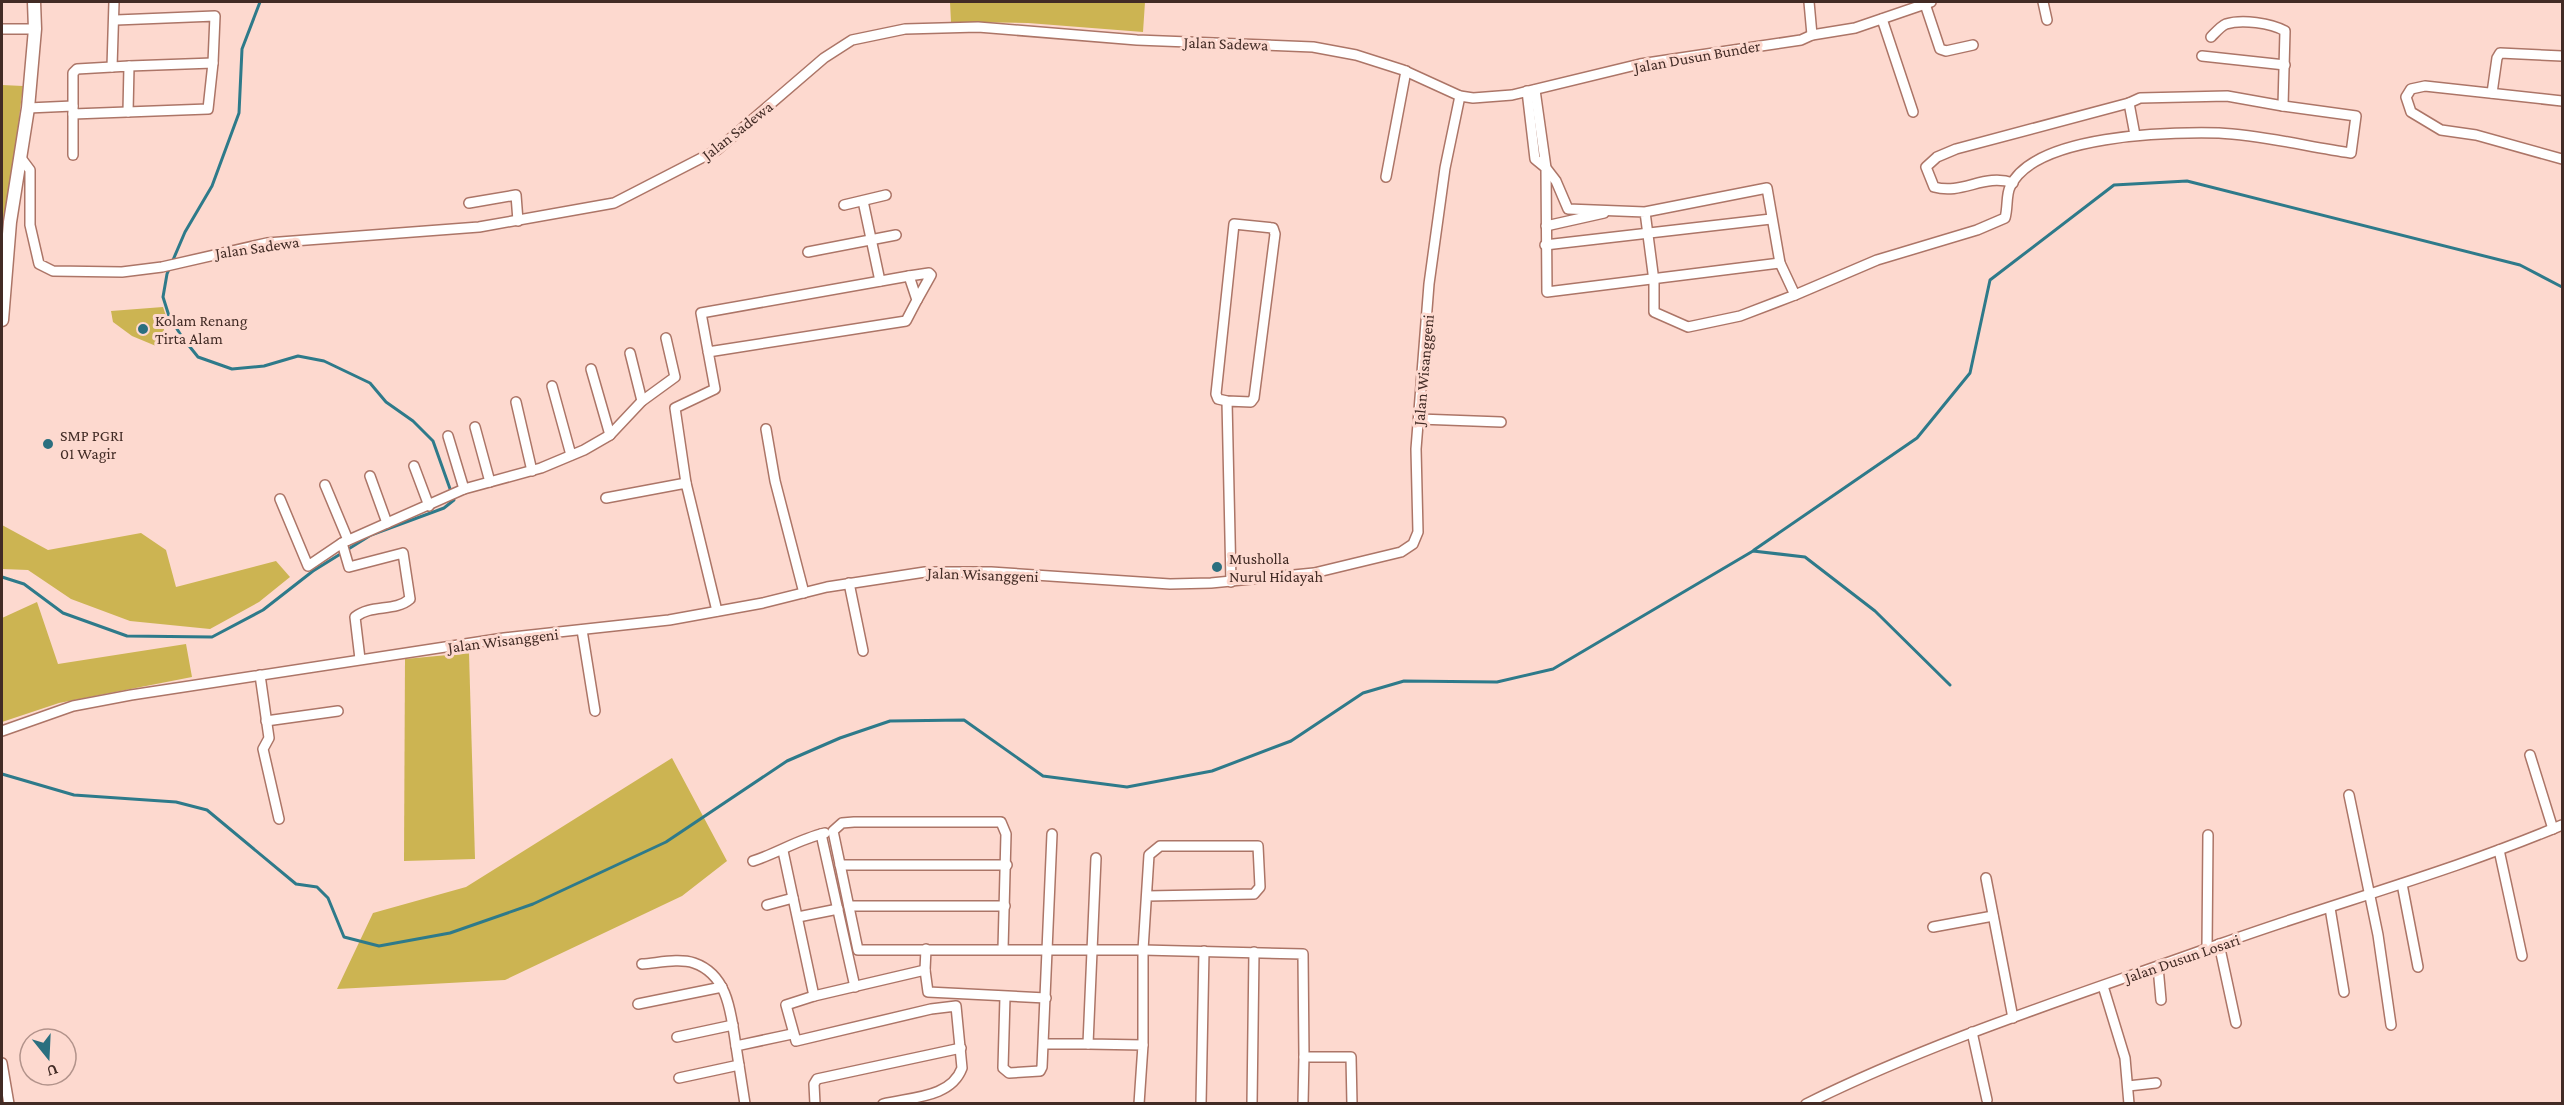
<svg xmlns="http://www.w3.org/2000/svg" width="2564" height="1105" viewBox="0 0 2564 1105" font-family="'Crimson Pro',serif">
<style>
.green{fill:#ccb452}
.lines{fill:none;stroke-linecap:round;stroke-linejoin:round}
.stream{stroke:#2e7a8a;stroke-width:3}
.street-casing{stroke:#ac7567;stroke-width:12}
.secondary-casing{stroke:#ac7567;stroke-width:15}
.street{stroke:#fff;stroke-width:9}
.secondary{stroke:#fff;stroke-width:12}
.poi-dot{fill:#2b6f7f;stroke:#fdd9cf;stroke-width:2}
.labels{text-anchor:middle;stroke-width:6;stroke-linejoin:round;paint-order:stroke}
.street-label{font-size:16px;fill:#422b25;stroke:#fdd9cf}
.poi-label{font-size:16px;fill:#422b25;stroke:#fdd9cf;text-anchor:start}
</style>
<rect width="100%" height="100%" fill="#fdd9cf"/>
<!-- green -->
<g class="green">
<polygon points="950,2 1145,2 1143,32 1028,23 951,22"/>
<polygon points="2,85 23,86 2,259"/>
<polygon points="163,307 166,316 162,343 156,346 132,336 113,322 111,311"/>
<polygon points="2,525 48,550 141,533 166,550 176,587 276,561 290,577 259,602 210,629 130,621 71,599 28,570 2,569"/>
<polygon points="37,602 58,664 186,644 192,677 59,703 2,722 2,618"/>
<polygon points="469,653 475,859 404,861 405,659"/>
<polygon points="672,758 727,861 682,896 505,980 337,989 373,913 466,887"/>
</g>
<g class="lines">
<!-- stream -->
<g class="stream">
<polyline points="1754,550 1917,438 1970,373 1990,280 2114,185 2187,181 2520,265 2562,287"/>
<polyline points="2,577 24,584 63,613 127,636 212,637 263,610 313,571 371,535 444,508 454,500 433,441 413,421 386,402 370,383 324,361 298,356 264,366 232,369 198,357 182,337 169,316 163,297 167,274 185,232 212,186 239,113 242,49 260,2"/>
<polyline points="2,774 74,795 176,802 207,810 296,884 317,887 328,898 344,937 379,946 450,933 533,904 666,842 787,761 840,738 890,721 964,720 1043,776 1127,787 1212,771 1291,741 1363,693 1404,681 1497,682 1553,669 1753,551 1805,557 1875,611 1950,685"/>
</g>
<defs>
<g id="street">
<polyline points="114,2 112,67 129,66 128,112"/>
<polyline points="1809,2 1812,35"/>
<polyline points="2043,2 2047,20"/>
<polyline points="1925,4 1940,49 1946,51 1973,45"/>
<polyline points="1882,19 1913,112"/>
<polyline points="116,20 215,16 213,63"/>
<polyline points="2,29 35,29"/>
<polyline points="2202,56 2285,65"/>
<polyline points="112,67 77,69 73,73 73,114 208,109 213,63 129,66"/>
<polyline points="1535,90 1546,168 1556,181 1568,209 1645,212 1767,188 1780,263 1795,295 1740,316 1688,327 1654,312 1654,281 1645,212"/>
<polyline points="1527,91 1535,159 1546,168 1547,292 1780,263"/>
<polyline points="2492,93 2497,58 2500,53 2562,56"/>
<polyline points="2562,101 2425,86 2411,89 2406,97 2411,112 2441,130 2476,135 2562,159"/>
<polyline points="28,108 73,106"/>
<polyline points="73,114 73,155"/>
<polyline points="2135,135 2129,103 2140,98 2227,96 2283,106"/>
<polyline points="21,158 30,170 30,225 39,264 53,271 122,272 162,267 267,243 479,227 614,203 717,150 824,58 852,40 905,29 978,27 1137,40 1313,47 1356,55 1403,70 1460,96 1473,98 1512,95 1640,64 1801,40 1812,35 1855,28 1931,2"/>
<polyline points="1386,177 1406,71"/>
<path d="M 2013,183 C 1984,173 1963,195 1934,187 L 1926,167 L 1937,157 L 1956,149 L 2129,103"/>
<polyline points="863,201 880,281"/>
<polyline points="469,203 516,195 518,221"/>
<polyline points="844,205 886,195"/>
<polyline points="1546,226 1604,213"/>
<polyline points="1545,245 1771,219"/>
<polyline points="808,252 896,235"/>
<polyline points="909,276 929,273 931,275 917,300"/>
<path d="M 1795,295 L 1877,260 L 1977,230 L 2005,218 C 2008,208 2006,195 2010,187 C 2034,134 2170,132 2219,133 C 2262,135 2309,147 2351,153 L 2356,116 L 2283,106 L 2285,31 C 2271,23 2242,19 2226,24 C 2221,26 2215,33 2211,37"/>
<polyline points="630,353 642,401"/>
<polyline points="591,369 610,435"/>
<polyline points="552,386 571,455"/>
<polyline points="1227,401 1218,399 1216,394 1234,224 1273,228 1275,234 1254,398 1251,402 1227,401 1231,582"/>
<polyline points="516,402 532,471"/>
<polyline points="1419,419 1501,422"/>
<polyline points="475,427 490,482"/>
<polyline points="766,429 775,481 804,593"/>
<polyline points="448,436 464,489"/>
<polyline points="414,466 429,506"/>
<polyline points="370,476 387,523"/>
<polyline points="686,483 675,408 715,389 701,313 909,276 917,300 906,321 708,352"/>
<polyline points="325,485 348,540"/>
<polyline points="606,498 686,483 717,611"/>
<polyline points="280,499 308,566 342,543"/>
<polyline points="849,583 863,651"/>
<polyline points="582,630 595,711"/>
<path d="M 360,659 L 355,617 C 371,604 395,612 410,599 L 403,553 L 349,567 L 342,543 L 464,489 L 541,468 L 584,450 L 610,435 L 642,401 L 675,377 L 666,338"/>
<polyline points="260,675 269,738 263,749 279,819"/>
<polyline points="266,721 338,711"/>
<polyline points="2,731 73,706 131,695 504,638 669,620 763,603 827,587 925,572 991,572 1170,584 1211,583 1314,573 1401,552 1413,544 1418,532 1416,449 1429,284 1445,168 1460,96"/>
<polyline points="2530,755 2553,829"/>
<polyline points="2349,795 2378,935 2391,1025"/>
<polyline points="821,834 855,987"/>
<polyline points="2499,850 2522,956"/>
<polyline points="783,851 814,996"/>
<polyline points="1096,858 1088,1044 1143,1045 1139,1104"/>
<path d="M 753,861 C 778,853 799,839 825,833"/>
<polyline points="840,865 1007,865"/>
<polyline points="1986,878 2013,1018"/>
<polyline points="2402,884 2418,967"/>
<polyline points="767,905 793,898"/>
<polyline points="849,906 1005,906"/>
<polyline points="2330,908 2344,992"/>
<polyline points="798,917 838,909"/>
<polyline points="1933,927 1993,916"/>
<polyline points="2219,944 2236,1023"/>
<polyline points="926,949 925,970 928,992 1046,998"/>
<polyline points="1003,949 1006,834 1001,822 854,822 842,823 833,831 858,950 1143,950 1303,954 1304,1057 1351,1057 1352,1104"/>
<polyline points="2207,949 2208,835"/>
<path d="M 642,964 C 658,963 679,958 694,963 C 729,975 731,1015 736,1046"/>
<polyline points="2158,967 2161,1000"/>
<polyline points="2103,986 2125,1058 2129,1104"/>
<polyline points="1005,997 1003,1068 1009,1073 1040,1071 1042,1067 1052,834"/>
<polyline points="638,1004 722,987"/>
<polyline points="1972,1032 1987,1100"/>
<polyline points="677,1037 733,1025"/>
<polyline points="1044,1044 1088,1044"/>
<polyline points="1143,1045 1143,950 1149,855 1160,846 1258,846 1260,887 1254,894 1147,896"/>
<polyline points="2,1063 9,1104"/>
<polyline points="679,1078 739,1065"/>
<polyline points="2128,1086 2156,1083"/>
<polyline points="745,1104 736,1046 792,1034"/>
<polyline points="815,1104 814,1084 817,1079 961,1048"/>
<path d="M 883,1104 C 911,1097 951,1098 962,1068 L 956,1006 L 931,1009 L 796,1041 L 786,1005 L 814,996 L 925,970"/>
<polyline points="1201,1104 1204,951"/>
<polyline points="1252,1104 1254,952"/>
<polyline points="1303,1104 1304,1057"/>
<path d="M 1806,1104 C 1939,1038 2082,994 2220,944 C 2334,903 2451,872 2562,825"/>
</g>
<polyline id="secondary" points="2,320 10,222 28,108 35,29 34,2"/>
</defs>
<!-- street casing -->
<use href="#street" class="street-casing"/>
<!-- secondary casing -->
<use href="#secondary" class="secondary-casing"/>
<!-- street -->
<use href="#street" class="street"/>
<!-- secondary -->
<use href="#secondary" class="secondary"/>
</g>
<!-- markers -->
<g class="poi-dot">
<circle cx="143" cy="329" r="6"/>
<circle cx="48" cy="444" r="6"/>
<circle cx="1217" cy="567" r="6"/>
</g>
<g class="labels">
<!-- street labels -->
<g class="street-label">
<text transform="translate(1226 43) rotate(2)" y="6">Jalan Sadewa</text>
<text transform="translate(1697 56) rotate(-10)" y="6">Jalan Dusun Bunder</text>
<text transform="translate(737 130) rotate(-38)" y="6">Jalan Sadewa</text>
<text transform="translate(257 247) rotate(-8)" y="6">Jalan Sadewa</text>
<text transform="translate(1423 370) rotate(-85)" y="6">Jalan Wisanggeni</text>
<text transform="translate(983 574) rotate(2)" y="6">Jalan Wisanggeni</text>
<text transform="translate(503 640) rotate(-7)" y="6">Jalan Wisanggeni</text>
<text transform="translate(2182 958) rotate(-19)" y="6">Jalan Dusun Losari</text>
</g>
<!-- poi labels -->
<g class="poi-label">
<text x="155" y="326">Kolam Renang<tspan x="155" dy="18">Tirta Alam</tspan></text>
<text x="60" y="441">SMP PGRI<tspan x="60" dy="18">01 Wagir</tspan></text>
<text x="1229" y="564">Musholla<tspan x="1229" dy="18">Nurul Hidayah</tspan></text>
</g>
</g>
<!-- border -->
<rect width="2564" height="1105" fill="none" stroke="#422b25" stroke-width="6"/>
<!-- north arrow -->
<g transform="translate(48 1057) rotate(162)"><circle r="28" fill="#fdd9cf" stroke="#b2938b" stroke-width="1.5"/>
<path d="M0-4.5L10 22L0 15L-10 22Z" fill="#2b6f7f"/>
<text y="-9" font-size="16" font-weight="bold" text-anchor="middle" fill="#422b25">U</text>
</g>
</svg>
